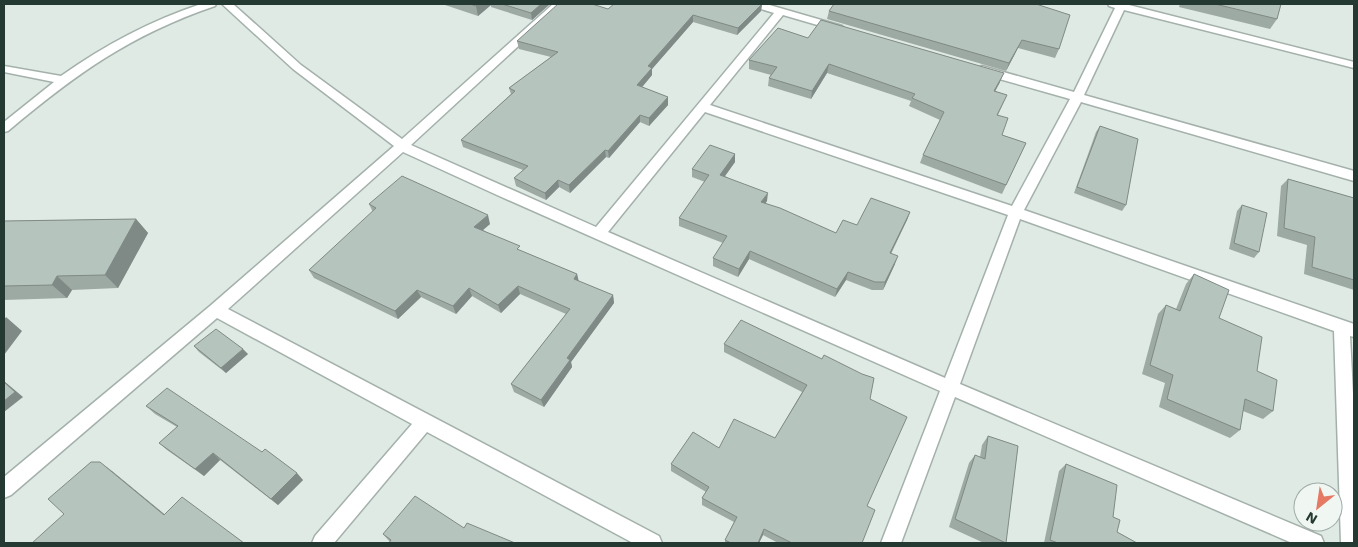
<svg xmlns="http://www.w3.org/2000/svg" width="1358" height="547" viewBox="0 0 1358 547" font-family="'Work Sans',sans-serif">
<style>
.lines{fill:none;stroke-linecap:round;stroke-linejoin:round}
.minor-casing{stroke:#a4b1ab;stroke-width:3}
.minor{fill:#fff;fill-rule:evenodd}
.wall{fill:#9da9a3}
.shaded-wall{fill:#7f8985}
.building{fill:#b6c4be;stroke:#7f8985}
</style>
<rect width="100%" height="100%" fill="#e0eae5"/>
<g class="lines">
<defs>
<g id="minor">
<path d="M 201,4 L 216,4 L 215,6 C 130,35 76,74 8,131 L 4,132 L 4,122 L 54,82 L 4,72 L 4,66 L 61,76 C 105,45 150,21 201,4 Z"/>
<path d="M 222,4 L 233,4 L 301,65 L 402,139 L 553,4 L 564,4 L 411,145 L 596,227 L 774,13 L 751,6 L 750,4 L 766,4 L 842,26 L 844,28 L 838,31 L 783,15 L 710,105 L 1012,206 L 1070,99 L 978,73 L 976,70 L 982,66 L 1074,92 L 1115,8 L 1109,6 L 1108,4 L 1125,4 L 1354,62 L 1354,68 L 1124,10 L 1084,95 L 1354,171 L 1354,181 L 1081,102 L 1024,210 L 1354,324 L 1354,337 L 1350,336 L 1354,413 L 1354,543 L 1341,543 L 1334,331 L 1020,219 L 960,384 L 1321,536 L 1324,543 L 1292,543 L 955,397 L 901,543 L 881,543 L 940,391 L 497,195 L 403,152 L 228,309 L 659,536 L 662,543 L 633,543 L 427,432 L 334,543 L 312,543 L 315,536 L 412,424 L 217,318 L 11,495 L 4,498 L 4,477 L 210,306 L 394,146 L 293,69 ZM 705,112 L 1008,215 L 945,378 L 608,232 Z"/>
</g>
</defs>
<!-- minor casing -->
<use href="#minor" class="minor-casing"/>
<!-- minor -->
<use href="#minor" class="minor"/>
</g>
<!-- wall -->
<g class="wall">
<polygon points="442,4 550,4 532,20 491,7 491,5 478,16"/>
<polygon points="762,4 761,11 737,35 693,22 652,69 652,75 642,87 668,97 668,105 649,126 640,122 609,158 606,157 570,193 559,187 546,200 516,186 514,178 523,170 463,147 461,140 511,94 509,88 551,57 519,49 517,41 608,9"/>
<polygon points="1036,4 1059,49 1055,58 1018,48 1006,71 827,19 829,11"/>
<polygon points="1180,4 1281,4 1277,19 1270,29 1179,7"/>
<polygon points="808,38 1000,82 995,91 1007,95 998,115 1002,135 1026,143 1002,194 920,163 923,155 940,120 909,106 911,101 827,73 811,99 768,86 769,78 771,75 749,69 749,60"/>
<polygon points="1100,126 1126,205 1122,211 1074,193 1096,132"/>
<polygon points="735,154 735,162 725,176 767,201 765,203 836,233 857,225 910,212 907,220 891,254 895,264 883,290 872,290 846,280 835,297 749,259 738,277 713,266 713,258 723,243 679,226 679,218 705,182 692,177 692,169"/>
<polygon points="1288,179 1354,198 1354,290 1304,274 1307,245 1277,236 1281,186"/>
<polygon points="369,204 490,224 483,230 521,251 577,274 578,281 613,295 614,303 571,362 572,367 544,407 514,392 511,384 566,314 520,294 501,313 472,296 456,314 421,297 398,319 314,278 309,270 373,212"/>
<polygon points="1242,205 1259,252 1254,258 1229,249 1237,211"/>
<polygon points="136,219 148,233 118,288 72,290 67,298 4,300 4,221"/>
<polygon points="1194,274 1219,318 1257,371 1273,411 1263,419 1243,411 1240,430 1230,438 1159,407 1165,383 1142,374 1158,314 1166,305 1176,309 1186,284"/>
<polygon points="724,344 870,399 867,506 862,543 778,543 763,535 759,543 725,543 725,540 734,522 702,505 702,498 706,492 671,471 671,464 719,448 775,438 802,392 724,352"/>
<polygon points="194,346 248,354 226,373 199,352"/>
<polygon points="146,406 303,480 278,505 220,460 204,476 167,450 159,443 177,427 155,414"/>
<polygon points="988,436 1006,543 984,543 949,527 969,463 975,455 980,457 982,445"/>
<polygon points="1066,464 1113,517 1117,532 1137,543 1044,543 1059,471"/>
<polygon points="464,528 390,542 383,534"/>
</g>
<!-- shaded-wall -->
<g class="shaded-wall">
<polygon points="478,4 491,4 491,5 478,16 476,6"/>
<polygon points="541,4 550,4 532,20 531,13"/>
<polygon points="762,4 761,11 737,35 738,28"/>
<polygon points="693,15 693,22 652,69 652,75 638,92 637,85 648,66"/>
<polygon points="1022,40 1018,48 1006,71 1009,63"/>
<polygon points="829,64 827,73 811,99 812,91"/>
<polygon points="1004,73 1000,82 991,99 994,91"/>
<polygon points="668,97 668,105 649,126 649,118"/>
<polygon points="640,115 640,122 609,158 608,151"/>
<polygon points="605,150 606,157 570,193 569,185"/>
<polygon points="735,154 735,162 720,183 720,175"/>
<polygon points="558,180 559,187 546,200 545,193"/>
<polygon points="768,193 767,201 760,211 761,202"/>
<polygon points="910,212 907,220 887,261 890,253"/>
<polygon points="488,215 490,224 477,235 474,227"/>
<polygon points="136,219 148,233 118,288 105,275"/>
<polygon points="750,251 749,259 738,277 739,269"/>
<polygon points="898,256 895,264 883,290 885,282"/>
<polygon points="848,272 846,280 835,297 837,289"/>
<polygon points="577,274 579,282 574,279"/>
<polygon points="57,276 72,290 67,298 52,285"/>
<polygon points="518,286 520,294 501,313 498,305"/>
<polygon points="469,288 472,296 456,314 453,306"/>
<polygon points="417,290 421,297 398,319 395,311"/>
<polygon points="613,295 614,303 571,362 572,367 544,407 541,400 567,358"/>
<polygon points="6,317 22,331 4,355 4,320"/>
<polygon points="243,349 248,354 226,373 221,368"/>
<polygon points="4,381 23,397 4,412"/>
<polygon points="213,453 220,460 204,476 195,469"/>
<polygon points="100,462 112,471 174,522 164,515"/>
<polygon points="297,473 303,480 278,505 271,499"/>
<polygon points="764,529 763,535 759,543 758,543"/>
</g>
<!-- building -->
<g class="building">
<polygon points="470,4 478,4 476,6"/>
<polygon points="502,4 541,4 531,13"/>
<polygon points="558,4 592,4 608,9 614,4 762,4 738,28 693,15 648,66 652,68 637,85 668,97 649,118 640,115 608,151 605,150 569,185 558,180 545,193 514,178 528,166 461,140 515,91 509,88 558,52 517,41"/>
<polygon points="834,4 1036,4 1070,15 1059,49 1022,40 1009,63 829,11"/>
<polygon points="1215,4 1281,4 1277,19"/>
<polygon points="821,20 1004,73 994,91 1007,95 997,115 1008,118 1002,135 1026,143 1006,185 923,155 944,112 912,98 915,94 829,64 812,91 769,78 777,67 749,60 778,28 808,38"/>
<polygon points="1100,126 1138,139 1126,205 1077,187"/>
<polygon points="710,145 735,154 720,175 768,193 761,202 780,208 836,233 843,220 857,225 871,198 910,212 890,253 898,256 885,282 875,282 848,272 837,289 750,251 739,269 713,258 727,236 679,218 709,175 692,169"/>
<polygon points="402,176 488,215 474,227 520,246 517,249 577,274 574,279 613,295 567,358 570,360 541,400 511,384 570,309 518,286 498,305 469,288 453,306 417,290 395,311 309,270 376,208 369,204"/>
<polygon points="1288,179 1354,198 1354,280 1312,267 1315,237 1284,228"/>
<polygon points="1242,205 1267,213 1259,252 1234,243"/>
<polygon points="136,219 105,275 57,276 52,285 4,286 4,221"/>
<polygon points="1194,274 1229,290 1219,318 1262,337 1257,371 1277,380 1273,411 1245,399 1240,430 1167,399 1173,375 1150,365 1166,305 1180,311"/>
<polygon points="741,320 822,359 824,355 862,374 874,378 870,399 907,417 867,506 875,510 862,543 792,543 764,529 758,543 731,543 725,540 737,517 702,498 709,487 671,464 693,432 719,448 734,419 775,438 807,385 724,344"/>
<polygon points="216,329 243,349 221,368 194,346"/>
<polygon points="4,382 15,392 4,401"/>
<polygon points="167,388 262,452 265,449 297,473 271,499 213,453 195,469 159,443 178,426 146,406"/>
<polygon points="988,436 1018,446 1006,543 955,519 975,455 985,459"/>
<polygon points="91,462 100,462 164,515 182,497 244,543 32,543 64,514 48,499"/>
<polygon points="1066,464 1117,485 1113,517 1120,520 1117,532 1137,543 1058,543 1050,540"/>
<polygon points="415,496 464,528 467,523 515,543 389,543 391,540 383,534"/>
</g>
<!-- border -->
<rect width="1358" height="547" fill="none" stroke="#233931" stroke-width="10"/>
<!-- north arrow -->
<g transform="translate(1318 507) rotate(210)"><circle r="24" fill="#f0f7f3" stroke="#9eaba5"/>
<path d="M0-4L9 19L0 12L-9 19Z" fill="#e57963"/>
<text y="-8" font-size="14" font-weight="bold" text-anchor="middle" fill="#233931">N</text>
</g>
</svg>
